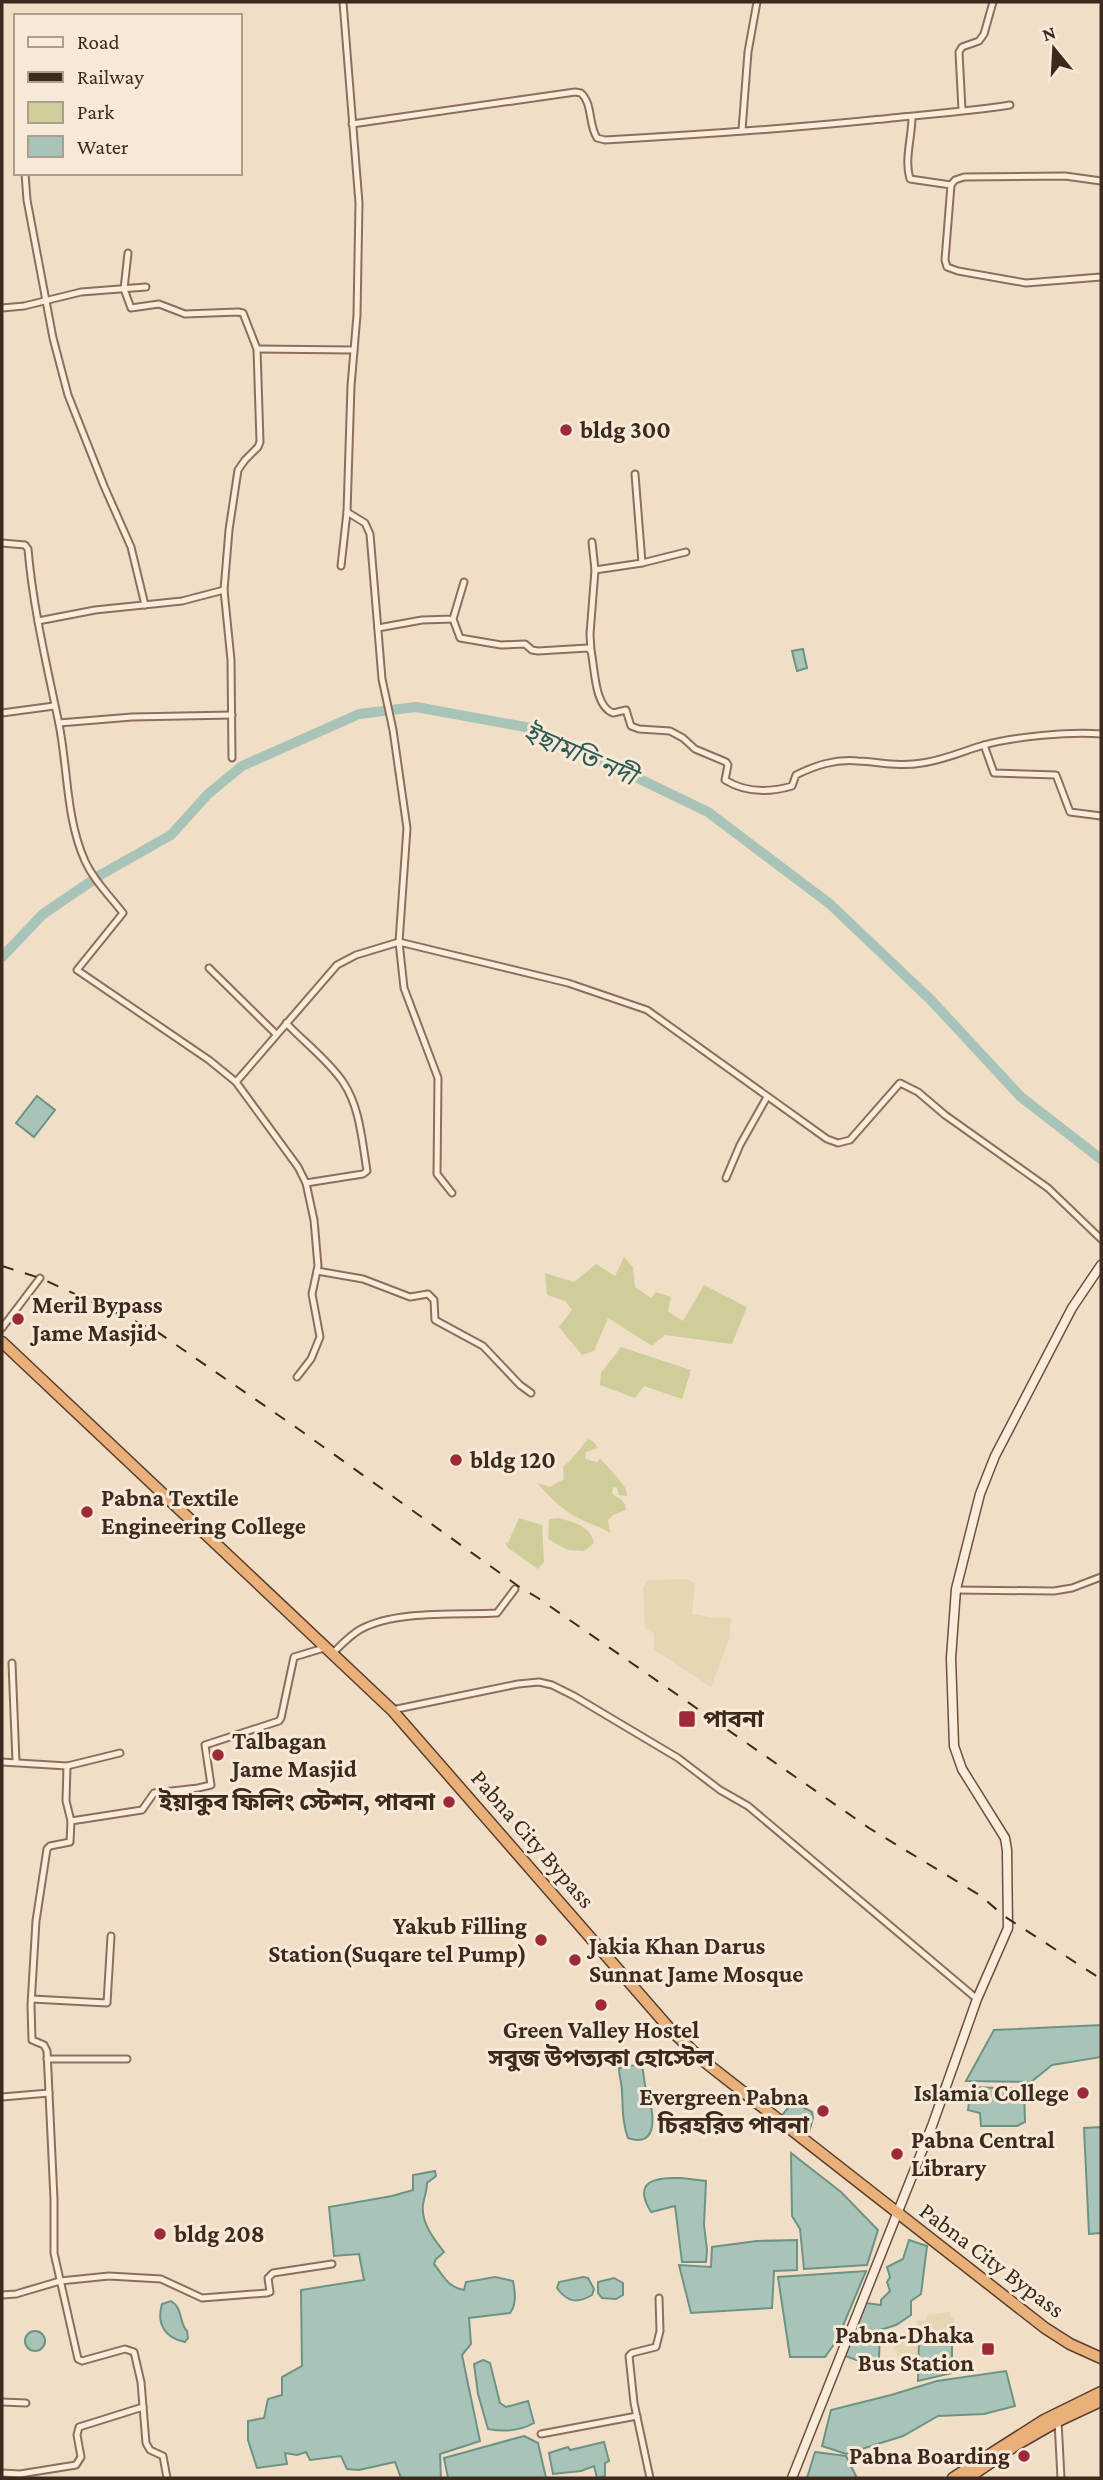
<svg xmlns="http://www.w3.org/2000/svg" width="1103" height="2480" viewBox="0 0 1103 2480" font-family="'Crimson Pro','Noto Sans Bengali',serif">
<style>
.farmland{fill:#e6d7b4}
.green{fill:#cfce9a}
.water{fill:#a8c4b8;stroke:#6e9385;stroke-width:2}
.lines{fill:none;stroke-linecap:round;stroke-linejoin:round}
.river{stroke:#a8c4b8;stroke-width:10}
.minor-casing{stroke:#8c6f5b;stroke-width:9}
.secondary-casing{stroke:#6e503e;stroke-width:11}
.trunk-casing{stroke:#5a3e2f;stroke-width:13}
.minor{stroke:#faecda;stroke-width:5}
.secondary{stroke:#faecda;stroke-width:8}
.trunk{stroke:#eab07a;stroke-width:10}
.rail{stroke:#3c2a1f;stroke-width:2;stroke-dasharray:12 12;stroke-linecap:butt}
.poi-dot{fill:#9e2939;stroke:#f7e9d7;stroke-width:2.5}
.labels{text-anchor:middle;stroke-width:6;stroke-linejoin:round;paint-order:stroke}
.poi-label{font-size:24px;font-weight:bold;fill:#3c2a1f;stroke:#f7e9d7;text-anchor:start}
.street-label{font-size:24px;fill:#3c2a1f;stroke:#f7e9d7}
.water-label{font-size:26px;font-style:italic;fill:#2e5c53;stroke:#f7e9d7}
</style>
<rect width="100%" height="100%" fill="#f0dec7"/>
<!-- farmland -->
<g class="farmland">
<polygon points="688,1579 695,1584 692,1614 716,1618 731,1617 729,1640 711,1687 654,1650 654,1634 645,1628 643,1587 649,1580"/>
<polygon points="950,2312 950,2317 954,2319 954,2333 918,2333 916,2321 926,2320 927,2315"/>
<polygon points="917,2338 917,2371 902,2372 902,2359 898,2359 897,2351 894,2351 894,2339"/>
</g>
<!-- green -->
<g class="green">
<polygon points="624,1257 633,1267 635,1287 651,1298 656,1292 671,1297 668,1311 683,1321 704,1285 747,1307 732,1344 665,1335 652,1346 608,1318 594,1351 582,1355 559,1327 572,1310 565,1301 547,1295 545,1273 574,1282 596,1264 615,1276"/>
<polygon points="621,1347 691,1370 682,1399 644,1386 635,1398 600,1385 601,1373"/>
<path d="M 588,1439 L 594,1442 L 598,1448 L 586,1452 L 585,1459 L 598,1462 L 600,1458 L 617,1477 L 626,1489 L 627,1496 L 619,1495 L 617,1488 L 613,1487 L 612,1494 C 618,1498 626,1501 626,1510 L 613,1515 L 608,1520 L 610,1533 C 600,1526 590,1524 580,1519 C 562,1510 550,1497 537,1483 L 550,1487 L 564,1479 L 563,1467 C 573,1459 579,1450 588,1439 Z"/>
<polygon points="519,1518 542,1525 544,1562 538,1569 508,1548 505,1542 508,1543"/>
<path d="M 559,1518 C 574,1523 590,1525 594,1543 L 584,1551 L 568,1550 L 548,1539 L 549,1519 Z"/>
</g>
<!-- water -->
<g class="water">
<polygon points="803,649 807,668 797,671 792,651"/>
<polygon points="37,1096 55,1110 34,1137 16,1123"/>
<polygon points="1101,2025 1101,2057 1052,2065 1031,2082 966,2081 994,2030"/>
<path d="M 641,2064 C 645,2073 643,2083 647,2092 C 653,2109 661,2149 628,2138 C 622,2122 623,2108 622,2092 C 622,2084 619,2076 619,2068 Z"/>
<polygon points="971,2087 1024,2089 1025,2122 1017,2126 981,2126 980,2113 968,2110"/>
<path d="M 793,2102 L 812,2112 L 813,2118 L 809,2133 C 798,2132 785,2125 783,2114 Z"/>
<polygon points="1101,2127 1101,2233 1089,2234 1084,2128"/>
<polygon points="791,2153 841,2192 878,2230 867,2265 804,2269 800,2229 792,2216"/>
<path d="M 435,2171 L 436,2176 L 427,2183 C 427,2191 424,2197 423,2205 C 421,2223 434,2239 444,2252 L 436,2259 L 434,2264 C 444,2276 447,2287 464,2290 L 466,2282 L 495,2277 L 513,2281 C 515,2292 517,2304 510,2313 L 469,2318 L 471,2344 L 462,2355 L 480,2441 L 440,2454 L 441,2478 L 401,2478 L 395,2462 L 359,2470 L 347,2469 L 341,2456 L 310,2460 L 306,2452 L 297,2455 L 285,2453 L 287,2464 L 257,2468 L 248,2440 L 248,2421 L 264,2418 L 268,2399 L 282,2395 L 282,2377 L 302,2366 L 301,2290 L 364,2280 L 359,2254 L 334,2256 L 329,2207 L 392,2196 L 413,2190 L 413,2175 Z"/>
<path d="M 681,2178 L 706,2181 L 704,2225 L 707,2250 L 706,2262 L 682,2262 L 675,2206 L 651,2212 C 632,2181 655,2177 681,2178 Z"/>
<polygon points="797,2240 797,2270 774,2271 772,2308 691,2313 679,2265 711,2267 712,2247 757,2241"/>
<polygon points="909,2240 927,2246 921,2294 911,2301 911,2315 896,2325 880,2330 879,2358 862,2362 845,2356 866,2303 881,2305 881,2300 890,2291 887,2282 890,2277 887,2267 903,2259"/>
<polygon points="866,2271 837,2340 825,2357 790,2357 778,2277"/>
<path d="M 583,2277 L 588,2278 L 594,2289 L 592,2295 C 577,2304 567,2302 557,2288 L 559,2282 Z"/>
<polygon points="614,2278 623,2283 623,2295 616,2299 602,2298 598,2293 598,2282"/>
<path d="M 171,2301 C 183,2308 179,2323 187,2331 L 188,2338 L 185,2342 C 165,2338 156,2324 162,2304 Z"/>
<circle cx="35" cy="2341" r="10"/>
<polygon points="952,2336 952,2373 918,2381 919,2339"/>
<path d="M 483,2360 L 490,2363 L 500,2403 L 506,2407 L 528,2401 L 534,2423 C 520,2431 504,2432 488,2429 L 478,2394 L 474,2364 Z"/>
<polygon points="1006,2371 1015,2406 984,2414 938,2416 903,2436 846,2454 822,2446 831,2410 891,2395 937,2381"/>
<polygon points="524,2436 538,2443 546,2478 448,2478 444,2458"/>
<polygon points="604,2442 609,2461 605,2463 605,2476 597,2478 594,2466 581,2471 553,2474 549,2453 568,2447 570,2450"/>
<polygon points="815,2452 846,2456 857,2478 807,2478"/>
</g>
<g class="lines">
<!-- river -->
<polyline class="river" points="2,957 43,914 102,874 171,835 208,794 242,766 359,714 416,707 536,729 708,812 830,904 930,999 1021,1097 1101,1159"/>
<defs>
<g id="minor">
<polyline points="962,110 959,52 962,47 979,41 984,34 993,2"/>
<path d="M 912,117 C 912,137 904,160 910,179 L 951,185 L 945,260 L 947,267 L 958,271 L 1026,283 L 1101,277"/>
<path d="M 352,124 L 575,92 L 581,93 C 593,104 588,124 597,138 L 605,140 C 694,135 783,129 872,120 C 918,115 965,112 1010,105"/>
<polyline points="742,130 748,52 757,2"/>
<polyline points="25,173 27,200 53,338 68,395 104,486 131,547 145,605"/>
<polyline points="951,185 955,180 964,177 1065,176 1101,181"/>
<polyline points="128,253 124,289 131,308 159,304 185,314 238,312 243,313 257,349 260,442 258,447 245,460 238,470 229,530 224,590 231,660 232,758"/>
<polyline points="2,308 24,306 81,292 146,287"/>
<polyline points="257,349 354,350"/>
<polyline points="635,474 642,563"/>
<polyline points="347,512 365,523 370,534 382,679 393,730 407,828 399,942 404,988 438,1078 437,1174 452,1193"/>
<path d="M 2,543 L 25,545 L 28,549 C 33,608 47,666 59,724 C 68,769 66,819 85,861 C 94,881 110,896 123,913 L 77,970 L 209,1060 L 236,1082 L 298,1167 L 306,1183 L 314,1220 L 318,1266 L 312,1294 L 320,1337 L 311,1359 L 297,1377"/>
<polyline points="341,566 347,512 351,386 357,315 359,203 343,2"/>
<polyline points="595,570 642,563 686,552"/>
<path d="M 453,619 L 460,638 L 501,645 L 525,644 L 532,650 L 538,651 L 588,648 L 591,651 C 595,668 594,706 613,713 L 626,710 L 631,726 L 639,729 L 670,731 L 683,738 L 695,749 L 726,762 L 728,765 L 725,780 C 746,793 768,793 792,786 L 796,775 C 816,765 835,759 858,761 C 880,762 899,767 922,763 C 944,760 963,751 984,745 C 1012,737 1072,731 1101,734"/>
<polyline points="38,621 95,610 182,601 224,590"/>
<polyline points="378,628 422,620 453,619 464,582"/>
<polyline points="591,651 590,634 595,570 592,542"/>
<polyline points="2,713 54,706"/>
<polyline points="59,723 132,717 232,715"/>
<polyline points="984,745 994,773 1056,775 1070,812 1101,816"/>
<polyline points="209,968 276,1034"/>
<path d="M 286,1023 C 304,1042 328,1060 343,1082 C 360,1107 362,1141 367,1171 L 363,1174 L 306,1183"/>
<polyline points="236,1082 337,965 356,955 399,942 568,983 647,1010 827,1139 838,1143 850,1140 900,1083 918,1092 945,1115 1048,1188 1101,1239"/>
<polyline points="726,1178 740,1145 767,1097"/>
<polyline points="317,1271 363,1279 410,1297 428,1294 434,1300 435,1320 483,1346 520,1385 531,1393"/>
<polyline points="2,1328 40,1278"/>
<polyline points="956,1590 1054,1591 1072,1588 1101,1577"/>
<path d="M 332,1654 C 341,1645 350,1635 361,1629 C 396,1610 458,1615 497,1613 L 515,1589"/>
<polyline points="12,1663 16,1762"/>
<polyline points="392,1710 518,1684 539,1682 552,1685 574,1696 678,1758 720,1790 748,1806 977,1999"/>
<polyline points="2,1762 67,1766 66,1801 71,1821 142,1810 154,1793 198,1788 211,1785 205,1745 279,1721 281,1718 294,1657 324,1648"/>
<polyline points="67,1766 120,1753"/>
<polyline points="71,1821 70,1842 50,1846 47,1849 36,1921 31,2005 32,2040 44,2045 47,2051 54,2199 54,2253 78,2359 82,2361 125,2349 134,2352 141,2382 146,2443 150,2450 163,2456 167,2478"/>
<polyline points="32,1999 107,2003 111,1936"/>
<polyline points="47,2059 127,2059"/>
<polyline points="2,2097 49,2093"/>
<polyline points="2,2295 16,2294 60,2281 109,2276 161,2279 202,2298 267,2293 270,2292 268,2278 273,2273 332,2264"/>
<polyline points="2,2402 26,2403"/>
<polyline points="1058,2421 1061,2478"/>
<polyline points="541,2434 637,2416"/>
<polyline points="2,2473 20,2474 76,2465 81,2457 77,2435 79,2427 143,2407"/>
<polyline points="650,2478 634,2403 629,2356 632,2353 656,2347 660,2331 659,2298"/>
</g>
<polyline id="secondary" points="792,2478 932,2126 977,1999 1008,1928 1007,1850 1005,1838 962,1769 954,1746 951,1658 956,1589 980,1494 995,1456 1072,1308 1101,1265"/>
<g id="trunk">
<polyline points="2,1342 392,1710 670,2029 701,2059 1045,2328 1070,2344 1101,2358"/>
<polyline points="953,2478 1044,2420 1101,2392"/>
<polyline points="968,2478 1016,2445 1058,2421 1101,2401"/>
</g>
</defs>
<!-- minor casing -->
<use href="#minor" class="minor-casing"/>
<!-- secondary casing -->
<use href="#secondary" class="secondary-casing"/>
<!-- trunk casing -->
<use href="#trunk" class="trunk-casing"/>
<!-- minor -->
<use href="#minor" class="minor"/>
<!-- secondary -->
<use href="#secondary" class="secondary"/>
<!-- trunk -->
<use href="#trunk" class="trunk"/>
<!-- rail -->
<polyline class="rail" points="2,1266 40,1278 156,1331 297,1428 521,1588 538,1598 869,1828 981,1896 1004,1916 1101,1979"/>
</g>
<!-- markers -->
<g class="poi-dot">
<circle cx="566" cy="430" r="7"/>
<circle cx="18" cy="1319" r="7"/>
<circle cx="456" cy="1460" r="7"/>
<circle cx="87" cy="1512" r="7"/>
<rect x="678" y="1710" width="18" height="18" rx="3.5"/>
<circle cx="218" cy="1755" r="7"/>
<circle cx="449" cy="1802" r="7"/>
<circle cx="541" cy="1940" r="7"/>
<circle cx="575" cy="1960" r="7"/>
<circle cx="601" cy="2005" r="7"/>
<circle cx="1083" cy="2093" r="7"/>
<circle cx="823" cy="2111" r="7"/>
<circle cx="897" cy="2154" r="7"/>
<circle cx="160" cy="2234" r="7"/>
<rect x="981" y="2342" width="14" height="14" rx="3.5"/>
<circle cx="1024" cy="2456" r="7"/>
</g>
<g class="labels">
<!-- poi labels -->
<g class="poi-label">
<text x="580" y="438">bldg 300</text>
<text x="32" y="1313">Meril Bypass<tspan x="32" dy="28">Jame Masjid</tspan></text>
<text x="470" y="1468">bldg 120</text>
<text x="101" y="1506">Pabna Textile<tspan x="101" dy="28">Engineering College</tspan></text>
<text x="703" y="1727">পাবনা</text>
<text x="232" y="1749">Talbagan<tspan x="232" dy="28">Jame Masjid</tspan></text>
<text x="435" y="1810" text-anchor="end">ইয়াকুব ফিলিং স্টেশন, পাবনা</text>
<text x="527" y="1934" text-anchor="end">Yakub Filling<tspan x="527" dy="28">Station(Suqare tel Pump)</tspan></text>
<text x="589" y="1954">Jakia Khan Darus<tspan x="589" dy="28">Sunnat Jame Mosque</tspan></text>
<text x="601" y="2038" text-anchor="middle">Green Valley Hostel<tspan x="601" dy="28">সবুজ উপত্যকা হোস্টেল</tspan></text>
<text x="1069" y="2101" text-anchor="end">Islamia College</text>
<text x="809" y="2105" text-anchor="end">Evergreen Pabna<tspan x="809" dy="28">চিরহরিত পাবনা</tspan></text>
<text x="911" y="2148">Pabna Central<tspan x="911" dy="28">Library</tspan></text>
<text x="174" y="2242">bldg 208</text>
<text x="974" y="2343" text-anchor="end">Pabna-Dhaka<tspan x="974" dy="28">Bus Station</tspan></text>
<text x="1010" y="2464" text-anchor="end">Pabna Boarding</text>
</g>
<!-- street labels -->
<g class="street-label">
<text transform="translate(533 1839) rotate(49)" y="8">Pabna City Bypass</text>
<text transform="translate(992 2260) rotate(37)" y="8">Pabna City Bypass</text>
</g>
<!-- water labels -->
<g class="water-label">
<text transform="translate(580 754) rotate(23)" y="9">ইছামতি নদী</text>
</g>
</g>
<!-- border -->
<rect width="1103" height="2480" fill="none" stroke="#3c2a1f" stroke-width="7"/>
<!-- legend -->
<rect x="14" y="14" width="228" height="161" fill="#f7e9d7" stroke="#ac9d8d" stroke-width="2"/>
<rect x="28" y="37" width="35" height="10" fill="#faecda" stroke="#ac9d8d" stroke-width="2"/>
<text x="77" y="49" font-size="21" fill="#3c2a1f">Road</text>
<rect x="28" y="72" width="35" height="10" fill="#3c2a1f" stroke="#ac9d8d" stroke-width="2"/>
<text x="77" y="84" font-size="21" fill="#3c2a1f">Railway</text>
<rect x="28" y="102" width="35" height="21" fill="#cfce9a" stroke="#ac9d8d" stroke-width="2"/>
<text x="77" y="119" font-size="21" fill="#3c2a1f">Park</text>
<rect x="28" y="136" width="35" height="21" fill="#a8c4b8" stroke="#ac9d8d" stroke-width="2"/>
<text x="77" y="154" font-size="21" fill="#3c2a1f">Water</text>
<!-- north arrow -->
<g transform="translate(1054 49) rotate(342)" stroke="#f7e9d7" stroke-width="5" paint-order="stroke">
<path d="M0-5L12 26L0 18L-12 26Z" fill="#3c2a1f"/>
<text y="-10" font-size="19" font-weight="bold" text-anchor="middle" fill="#3c2a1f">N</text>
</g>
</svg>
